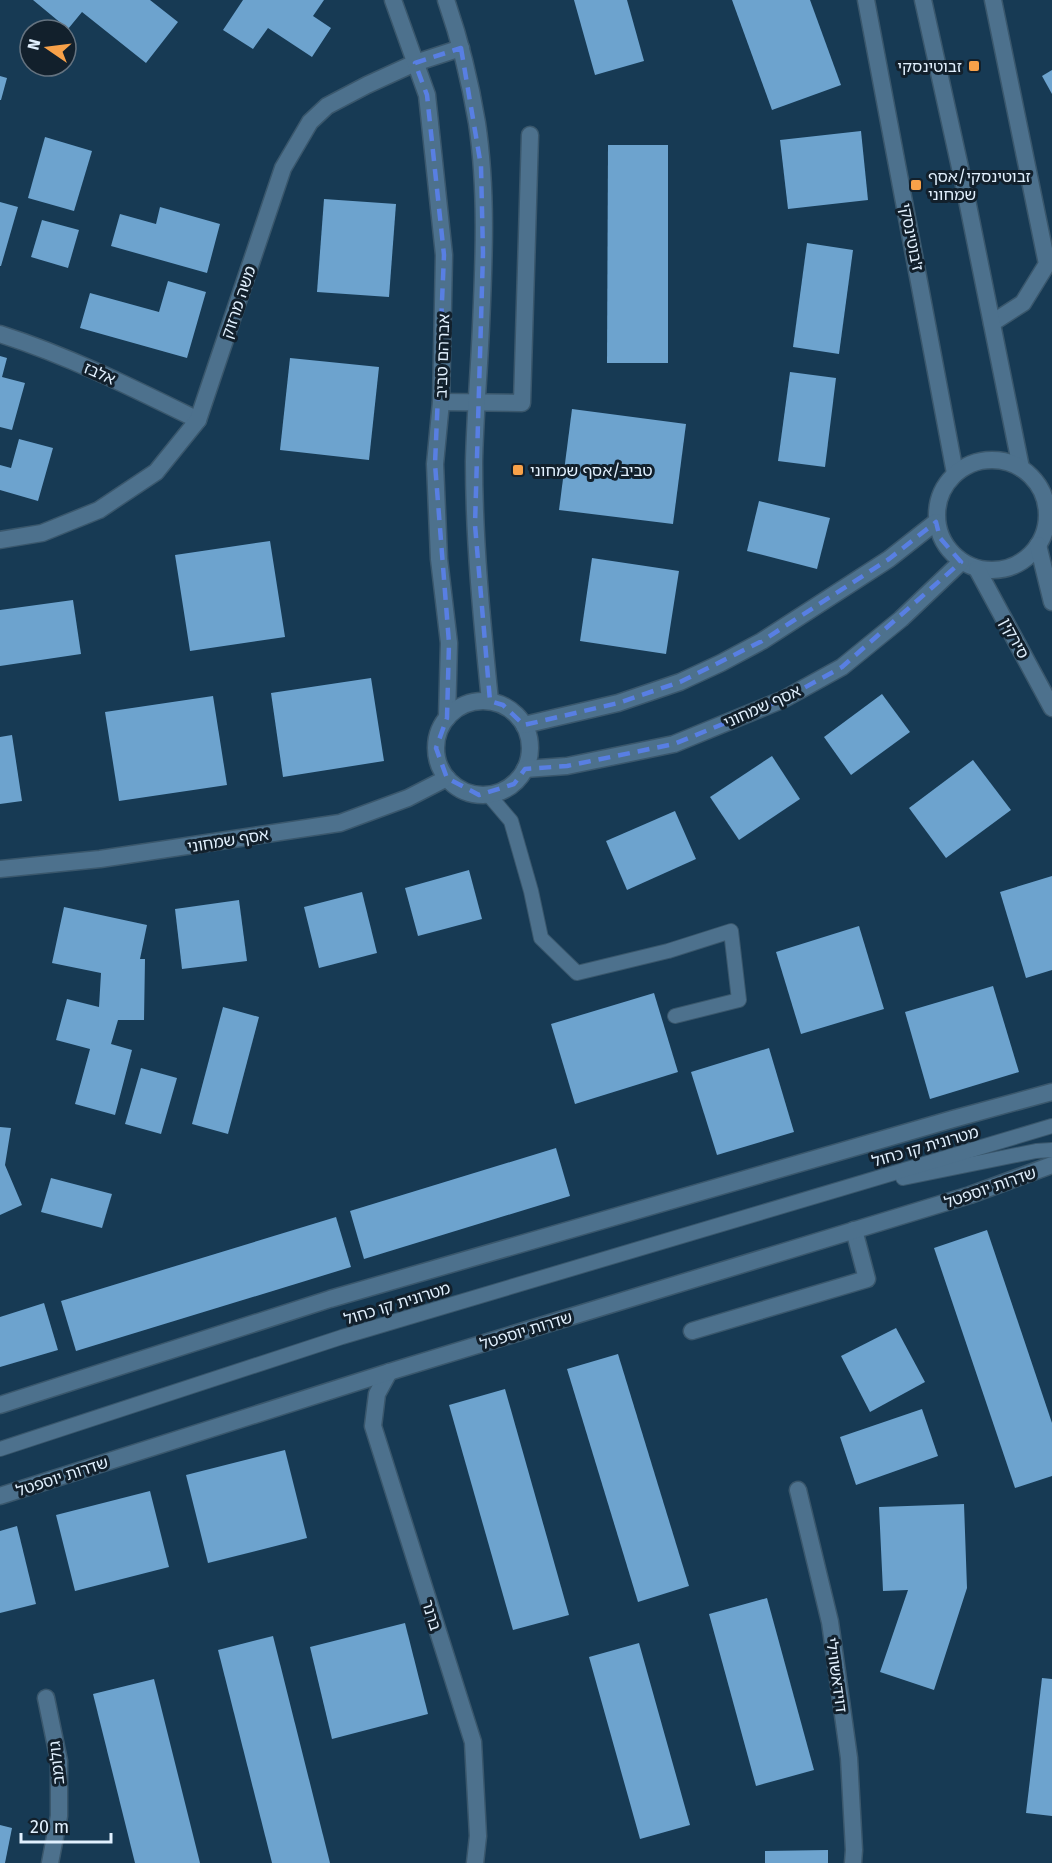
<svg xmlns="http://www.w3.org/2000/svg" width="1052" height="1863" viewBox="0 0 1052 1863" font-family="'Fira Sans','Noto Sans Hebrew',sans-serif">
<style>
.building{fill:#6da3ce}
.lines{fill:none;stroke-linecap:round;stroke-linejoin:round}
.service-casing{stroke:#3a576c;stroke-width:16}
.minor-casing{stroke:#3a576c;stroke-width:19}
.tertiary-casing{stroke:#3a576c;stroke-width:19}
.service{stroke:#4d718d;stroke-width:14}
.minor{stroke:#4d718d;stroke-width:16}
.tertiary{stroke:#4d718d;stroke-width:16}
.marked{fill:none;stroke:#587fe3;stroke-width:4.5;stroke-dasharray:12 8;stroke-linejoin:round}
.poi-dot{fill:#f7a149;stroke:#12202c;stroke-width:2}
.labels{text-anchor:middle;stroke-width:6;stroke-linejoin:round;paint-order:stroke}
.poi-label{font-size:16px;fill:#e1f0fe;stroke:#12202c;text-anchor:start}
.street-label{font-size:16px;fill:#e1f0fe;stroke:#12202c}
</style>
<rect width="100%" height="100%" fill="#173a54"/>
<!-- building -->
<g class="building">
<polygon points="33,0 150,0 178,22 146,63 82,12 68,29"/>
<polygon points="243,0 324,0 313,16 331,28 312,57 268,28 253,49 223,30"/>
<polygon points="574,0 627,0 644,61 595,75"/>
<polygon points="732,0 810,0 841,85 772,110"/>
<polygon points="1052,70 1052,94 1042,76"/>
<polygon points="0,76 7,78 1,100 0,100"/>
<polygon points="861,131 868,200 788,209 780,140"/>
<polygon points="45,137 92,151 74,211 28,198"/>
<polygon points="608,145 668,145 668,363 607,363"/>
<polygon points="324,199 396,204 389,297 317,292"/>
<polygon points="0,202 18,207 1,266 0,266"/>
<polygon points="160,207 220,224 207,273 111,246 120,214 156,224"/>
<polygon points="42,220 79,230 68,268 31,257"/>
<polygon points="807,243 853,250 839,354 793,347"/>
<polygon points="168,281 206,292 187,358 80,328 90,293 159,312"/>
<polygon points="0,356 7,358 2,377 25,383 12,430 0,427"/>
<polygon points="290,358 379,367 369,460 280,450"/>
<polygon points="790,372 836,378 825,467 778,461"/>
<polygon points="572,409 686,424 673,524 559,510"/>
<polygon points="19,439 53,448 38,501 0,490 0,465 11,468"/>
<polygon points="759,501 830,518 817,569 747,551"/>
<polygon points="270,541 285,637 190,651 175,555"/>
<polygon points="592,558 679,571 666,654 580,641"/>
<polygon points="73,600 81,654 0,666 0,610"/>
<polygon points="371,678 384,761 283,777 271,693"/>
<polygon points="882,694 910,732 851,775 824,737"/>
<polygon points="213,696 227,785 119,801 105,712"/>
<polygon points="12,735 22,801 0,804 0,737"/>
<polygon points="772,756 800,799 739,840 710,797"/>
<polygon points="973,760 1011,810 946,858 909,808"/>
<polygon points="675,811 696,859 627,890 606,841"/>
<polygon points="469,870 482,919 418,936 405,888"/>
<polygon points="1052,876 1052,970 1026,978 1000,892"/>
<polygon points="362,892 377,953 319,968 304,907"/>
<polygon points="239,900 247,961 182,969 175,909"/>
<polygon points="64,907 147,925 140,959 145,959 144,1020 118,1020 111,1044 132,1050 115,1115 75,1104 90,1049 56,1040 67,999 99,1007 101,973 52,963"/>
<polygon points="859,926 884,1009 801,1034 776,952"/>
<polygon points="993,986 1019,1072 930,1099 905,1012"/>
<polygon points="654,993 678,1072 575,1104 551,1024"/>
<polygon points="223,1007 259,1017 228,1134 192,1124"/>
<polygon points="769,1048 794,1132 717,1155 691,1072"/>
<polygon points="141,1068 177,1078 161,1134 125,1124"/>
<polygon points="0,1127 11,1128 5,1165 22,1205 0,1215"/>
<polygon points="556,1148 570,1196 364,1259 350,1211"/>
<polygon points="51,1178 112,1194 102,1228 41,1212"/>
<polygon points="336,1217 351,1267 76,1351 61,1301"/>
<polygon points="987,1230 1052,1423 1052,1476 1015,1488 934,1248"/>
<polygon points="44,1303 58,1350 0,1367 0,1317"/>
<polygon points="896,1328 925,1382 870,1412 841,1356"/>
<polygon points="618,1354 689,1586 638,1602 567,1369"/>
<polygon points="505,1389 569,1615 513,1630 449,1405"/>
<polygon points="922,1409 938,1456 856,1485 840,1437"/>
<polygon points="285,1450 307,1538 208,1563 186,1475"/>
<polygon points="150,1491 169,1567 75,1591 56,1515"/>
<polygon points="964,1504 967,1588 934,1690 880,1672 908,1590 883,1591 879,1507"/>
<polygon points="17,1526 36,1604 0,1613 0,1531"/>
<polygon points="767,1598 814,1770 756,1786 709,1614"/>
<polygon points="405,1623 428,1714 332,1739 310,1647"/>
<polygon points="273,1636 330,1863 272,1863 218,1650"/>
<polygon points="639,1643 690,1825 640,1839 589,1657"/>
<polygon points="1042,1678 1052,1679 1052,1816 1026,1813"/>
<polygon points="154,1679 200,1863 135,1863 93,1694"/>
<polygon points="0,1825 12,1828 5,1863 0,1863"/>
<polygon points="828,1850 828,1863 765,1863 765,1851"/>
</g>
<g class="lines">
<defs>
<g id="service">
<polyline points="488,794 511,821 531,891 541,938 577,973 668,951 731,931 739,1000 675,1016"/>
<polyline points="903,1178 1036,1151 1052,1150"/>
<polyline points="0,1449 342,1337 1052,1126"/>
</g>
<g id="minor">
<polyline points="992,323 1023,303 1047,264 993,0"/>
<path d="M 0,334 C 69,356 133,388 198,420"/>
<polyline points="441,402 522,403 530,135"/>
<polyline points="0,540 42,533 99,510 156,472 198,420 283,168 310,122 327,106 367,85 415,63 461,48"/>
<polyline points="692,1331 867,1279 854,1230"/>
<polyline points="389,1372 377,1394 373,1426 473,1742 478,1836 475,1863"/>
<polyline points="798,1490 830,1622 849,1758 854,1850 853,1863"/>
<polyline points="46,1698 59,1761 59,1816 50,1863"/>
</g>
<g id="tertiary">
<polyline points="393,0 427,95 444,255 441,402 435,464 439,559 449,643 447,718"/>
<path d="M 446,0 C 460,40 470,81 477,123 C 487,189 484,259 481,326 C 479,372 475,417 474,462 C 474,542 482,622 490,701"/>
<polyline points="866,0 955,473"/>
<polyline points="923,0 965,190 1021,468"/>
<circle cx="992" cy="515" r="55"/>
<polyline points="1038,545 1052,602"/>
<polyline points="977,569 1052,708"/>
<circle cx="483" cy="748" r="47"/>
<polyline points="524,725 618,703 680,682 721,663 762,641 889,559 936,522"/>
<polyline points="525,769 567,766 674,744 784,699 842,667 901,619 961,562"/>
<polyline points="0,869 100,859 340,823 408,798 447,778"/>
<polyline points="0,1405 330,1299 953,1119 1052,1092"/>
<polyline points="0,1496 389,1372 970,1195 1052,1165"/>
</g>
</defs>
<!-- service casing -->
<use href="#service" class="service-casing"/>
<!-- minor casing -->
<use href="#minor" class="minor-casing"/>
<!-- tertiary casing -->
<use href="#tertiary" class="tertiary-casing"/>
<!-- service -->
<use href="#service" class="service"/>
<!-- minor -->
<use href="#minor" class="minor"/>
<!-- tertiary -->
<use href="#tertiary" class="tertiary"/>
</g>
<!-- marked area -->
<path class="marked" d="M 461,48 L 481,166 L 483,253 L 475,525 L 490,701 L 503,705 L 524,725 L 618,703 L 680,682 L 762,641 L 889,559 L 936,522 L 940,538 L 961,562 L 842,667 L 784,699 L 674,744 L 567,766 L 525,769 L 514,784 L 479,795 L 447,778 L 436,748 L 447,718 L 449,643 L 435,464 L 444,255 L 427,95 L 415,63 Z"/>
<!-- markers -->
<g class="poi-dot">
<rect x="968" y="60" width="12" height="12" rx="3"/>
<rect x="910" y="179" width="12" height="12" rx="3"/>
<rect x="512" y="464" width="12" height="12" rx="3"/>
</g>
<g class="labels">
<!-- poi labels -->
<g class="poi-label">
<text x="962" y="72" text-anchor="end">זבוטינסקי</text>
<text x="928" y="182">זבוטינסקי/אסף<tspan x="928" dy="18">שמחוני</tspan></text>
<text x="530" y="476">טביב/אסף שמחוני</text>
</g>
<!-- street labels -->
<g class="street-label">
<text transform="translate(912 237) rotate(79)" y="6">ז'בוטינסקי</text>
<text transform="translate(238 302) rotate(-71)" y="6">משה מרזוק</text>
<text transform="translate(442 356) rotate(-88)" y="6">אברהם טביב</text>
<text transform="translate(100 373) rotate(24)" y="6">אלבז</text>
<text transform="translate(1015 638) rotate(62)" y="6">סירקין</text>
<text transform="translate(762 706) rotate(-24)" y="6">אסף שמחוני</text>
<text transform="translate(228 840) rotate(-9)" y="6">אסף שמחוני</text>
<text transform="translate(925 1146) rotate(-16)" y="6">מטרונית קו כחול</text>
<text transform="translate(990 1187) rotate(-19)" y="6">שדרות יוספטל</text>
<text transform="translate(397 1303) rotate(-17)" y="6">מטרונית קו כחול</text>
<text transform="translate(526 1330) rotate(-17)" y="6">שדרות יוספטל</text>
<text transform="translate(62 1476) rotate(-18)" y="6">שדרות יוספטל</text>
<text transform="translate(432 1615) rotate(73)" y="6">ברנר</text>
<text transform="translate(837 1675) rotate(82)" y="6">דוידאשווילי</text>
<text transform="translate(56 1763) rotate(-96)" y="6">גולומב</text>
</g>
</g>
<!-- north arrow -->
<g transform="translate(48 48) rotate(284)"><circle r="28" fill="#12202c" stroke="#657380" stroke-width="1.5"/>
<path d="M0-4.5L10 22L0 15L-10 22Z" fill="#f7a149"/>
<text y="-9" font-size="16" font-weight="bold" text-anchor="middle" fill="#e1f0fe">N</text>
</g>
<!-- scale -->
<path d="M21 1833v9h90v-9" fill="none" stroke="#e1f0fe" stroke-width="3"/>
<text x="30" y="1833" font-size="18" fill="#e1f0fe" stroke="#12202c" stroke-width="4.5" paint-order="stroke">20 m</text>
</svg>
